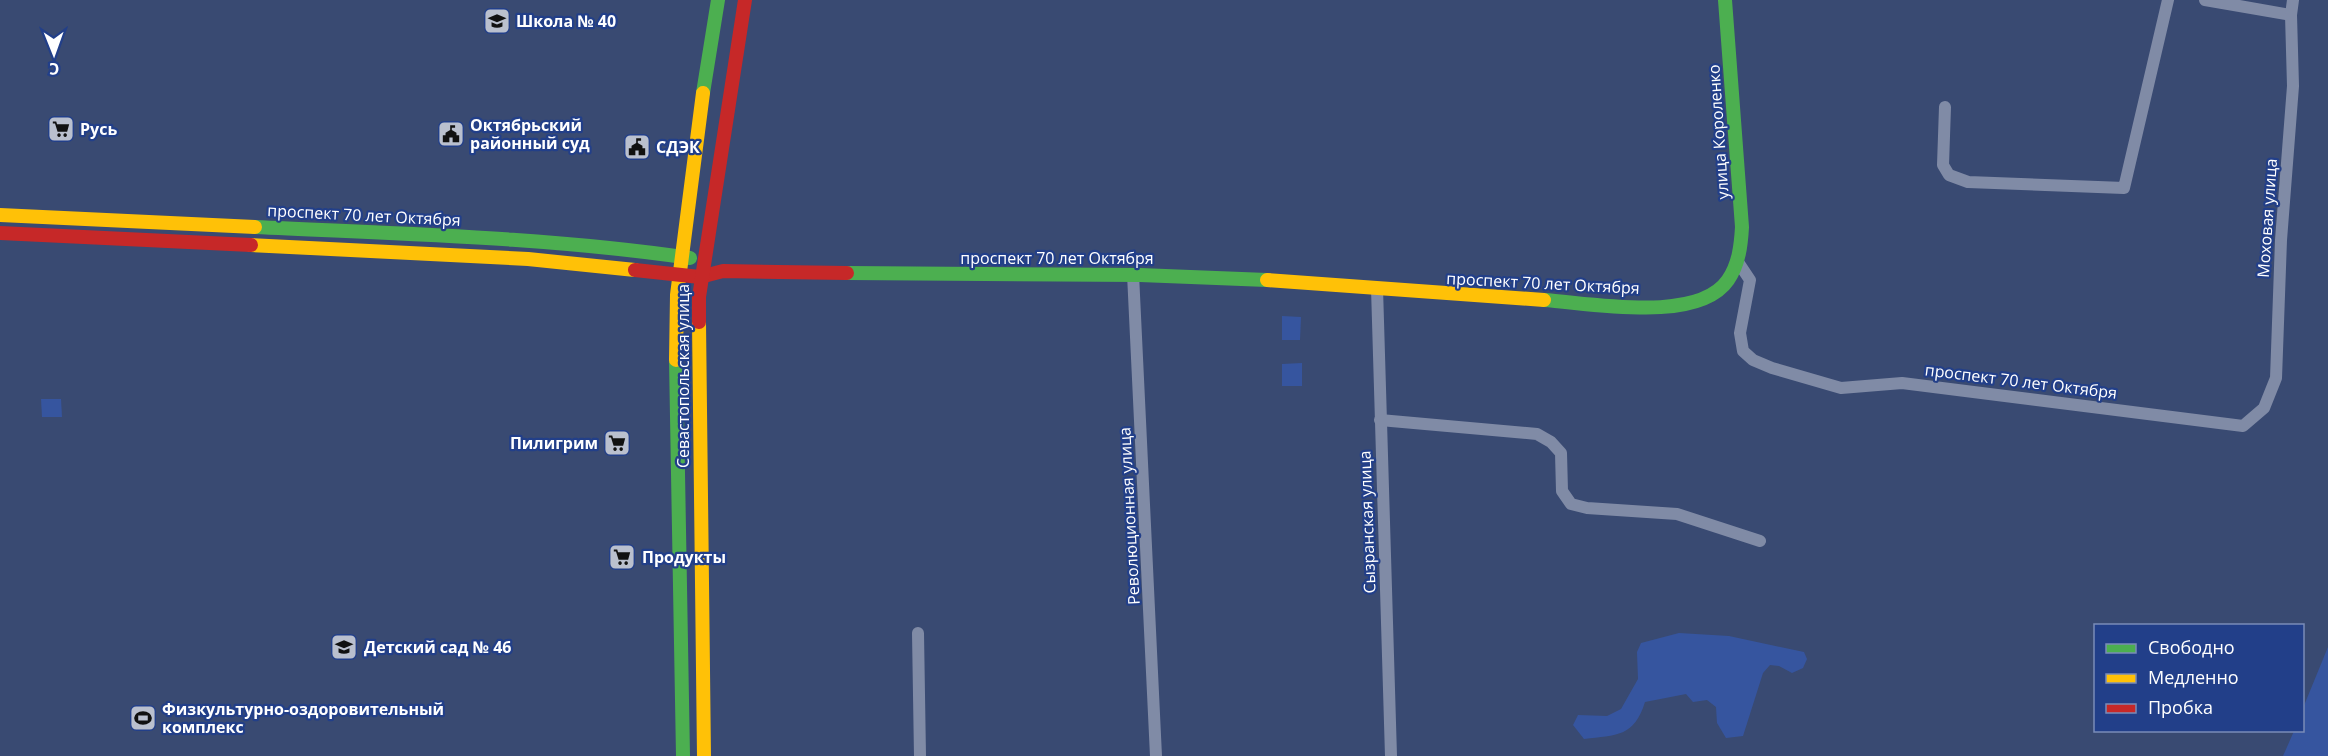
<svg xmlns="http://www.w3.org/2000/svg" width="2328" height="756" viewBox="0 0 2328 756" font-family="'Open Sans',sans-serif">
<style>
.green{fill:#36559f}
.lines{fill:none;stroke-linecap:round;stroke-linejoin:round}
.street{stroke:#808ba6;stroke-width:12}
.fast{stroke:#4caf50;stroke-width:14}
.slow{stroke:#ffc107;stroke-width:14}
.jam{stroke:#c62828;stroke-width:14}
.labels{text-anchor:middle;stroke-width:4.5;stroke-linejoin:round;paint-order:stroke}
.poi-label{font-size:16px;font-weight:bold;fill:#fff;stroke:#223f89;text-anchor:start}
.street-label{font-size:16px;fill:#fff;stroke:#223f89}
</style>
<rect width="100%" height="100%" fill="#394a72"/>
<!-- green -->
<g class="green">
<polygon points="1282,316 1301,317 1300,340 1282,340"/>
<polygon points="1302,363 1302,386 1282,386 1282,364"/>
<polygon points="41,399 61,399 62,417 42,417"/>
<path d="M 1679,633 L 1729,636 L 1804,652 L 1807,659 L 1803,668 L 1792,673 L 1779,666 L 1770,665 L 1763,673 L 1743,736 L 1726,738 L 1717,723 L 1716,707 L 1707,700 L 1693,702 L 1686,694 L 1645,702 C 1634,737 1617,735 1584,739 L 1573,725 L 1578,715 L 1607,716 L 1621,709 L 1638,679 L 1637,652 L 1641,643 Z"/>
<polygon points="2328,647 2328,756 2283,756 2294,731 2302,730 2303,708"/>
</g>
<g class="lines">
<!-- street -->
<g class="street">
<polyline points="2205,0 2291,15"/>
<polyline points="1945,107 1943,165 1949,175 1968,182 2124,188 2168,0"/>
<polyline points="1738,262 1750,280 1740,333 1743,351 1753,360 1772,368 1841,388 1902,383 2243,426 2264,408 2276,378 2281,240 2293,86 2291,15 2293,0"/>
<polyline points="1133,274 1156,756"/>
<polyline points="1377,288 1391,756"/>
<polyline points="1380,420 1537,434 1551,442 1561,453 1562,491 1571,504 1587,508 1677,514 1760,541"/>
<polyline points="918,633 920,756"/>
</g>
<!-- fast -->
<g class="fast">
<polyline points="703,93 718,0"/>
<path d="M 255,227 C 400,234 546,237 690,258"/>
<polyline points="847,273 1140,275 1267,280"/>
<path d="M 1544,300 C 1591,303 1698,324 1728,280 C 1739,264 1741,245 1742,227 L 1725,0"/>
<polyline points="676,360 683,756"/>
</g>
<!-- slow -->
<g class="slow">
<polyline points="0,215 255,227"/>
<polyline points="251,245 528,259 635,270"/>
<polyline points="1267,280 1544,300"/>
<polyline points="699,322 704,756"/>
<polyline points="676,360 677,295 703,93"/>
</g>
<!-- jam -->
<g class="jam">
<polyline points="0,233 251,245"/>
<polyline points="635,270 700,277 723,271 847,273"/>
<polyline points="699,322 699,297 745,0"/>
</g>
</g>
<!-- icons -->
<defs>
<symbol id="school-square" viewBox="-11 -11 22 22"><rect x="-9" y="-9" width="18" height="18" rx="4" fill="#bac0ce" stroke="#223f89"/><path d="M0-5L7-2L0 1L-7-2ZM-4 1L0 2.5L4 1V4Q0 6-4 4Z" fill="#111"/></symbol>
<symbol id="supermarket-square" viewBox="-11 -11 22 22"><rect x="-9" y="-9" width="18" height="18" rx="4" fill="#bac0ce" stroke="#223f89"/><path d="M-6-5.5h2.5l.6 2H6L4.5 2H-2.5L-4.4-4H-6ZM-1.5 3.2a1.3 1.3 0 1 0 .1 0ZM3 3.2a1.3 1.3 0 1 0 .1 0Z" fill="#111"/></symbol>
<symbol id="civic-square" viewBox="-11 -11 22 22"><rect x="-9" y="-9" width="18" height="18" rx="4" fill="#bac0ce" stroke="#223f89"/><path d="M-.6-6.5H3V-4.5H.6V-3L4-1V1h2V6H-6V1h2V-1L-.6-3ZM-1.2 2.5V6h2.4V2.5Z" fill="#111"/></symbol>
<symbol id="stadium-square" viewBox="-11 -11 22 22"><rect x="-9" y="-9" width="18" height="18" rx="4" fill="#bac0ce" stroke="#223f89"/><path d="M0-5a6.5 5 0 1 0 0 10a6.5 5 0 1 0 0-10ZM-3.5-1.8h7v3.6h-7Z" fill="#111"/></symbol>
</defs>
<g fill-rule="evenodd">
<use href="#school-square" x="482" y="6" width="30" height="30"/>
<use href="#supermarket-square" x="46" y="114" width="30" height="30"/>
<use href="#civic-square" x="436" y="119" width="30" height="30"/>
<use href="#civic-square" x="622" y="132" width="30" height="30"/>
<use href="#supermarket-square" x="602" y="428" width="30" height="30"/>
<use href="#supermarket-square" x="607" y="542" width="30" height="30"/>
<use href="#school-square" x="329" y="632" width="30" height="30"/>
<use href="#stadium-square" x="128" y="703" width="30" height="30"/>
</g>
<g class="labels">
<!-- poi labels -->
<g class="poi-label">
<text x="516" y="27">Школа № 40</text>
<text x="470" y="131">Октябрьский<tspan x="470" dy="18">районный суд</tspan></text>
<text x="80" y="135">Русь</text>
<text x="656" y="153">СДЭК</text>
<text x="598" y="449" text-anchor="end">Пилигрим</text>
<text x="642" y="563">Продукты</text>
<text x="364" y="653">Детский сад № 46</text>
<text x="162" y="715">Физкультурно-оздоровительный<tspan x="162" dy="18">комплекс</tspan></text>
</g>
<!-- street labels -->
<g class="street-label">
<text transform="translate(1718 132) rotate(-94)" y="6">улица Короленко</text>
<text transform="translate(364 215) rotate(3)" y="6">проспект 70 лет Октября</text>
<text transform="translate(2267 218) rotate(-86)" y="6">Моховая улица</text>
<text x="1057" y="264">проспект 70 лет Октября</text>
<text transform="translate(1543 283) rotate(3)" y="6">проспект 70 лет Октября</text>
<text transform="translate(683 376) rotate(-90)" y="6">Севастопольская улица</text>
<text transform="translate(2021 381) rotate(7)" y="6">проспект 70 лет Октября</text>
<text transform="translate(1129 516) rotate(-93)" y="6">Революционная улица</text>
<text transform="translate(1367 522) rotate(-92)" y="6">Сызранская улица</text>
</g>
</g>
<!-- legend -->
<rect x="2094" y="624" width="210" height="108" fill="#223f89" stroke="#7a8cb8" stroke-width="1.5"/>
<rect x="2106" y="644" width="30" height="9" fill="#4caf50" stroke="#7a8cb8" stroke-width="1.5"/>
<text x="2148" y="654" font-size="18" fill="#ffffff">Свободно</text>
<rect x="2106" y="674" width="30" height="9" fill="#ffc107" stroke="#7a8cb8" stroke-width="1.5"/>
<text x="2148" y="684" font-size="18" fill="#ffffff">Медленно</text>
<rect x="2106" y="704" width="30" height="9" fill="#c62828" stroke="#7a8cb8" stroke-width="1.5"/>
<text x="2148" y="714" font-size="18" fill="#ffffff">Пробка</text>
<!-- north arrow -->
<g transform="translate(54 54) rotate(179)" stroke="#223f89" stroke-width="4.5" paint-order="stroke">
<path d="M0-4.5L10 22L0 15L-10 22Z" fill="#ffffff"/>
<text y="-9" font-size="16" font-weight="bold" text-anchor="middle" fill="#ffffff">С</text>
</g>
</svg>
